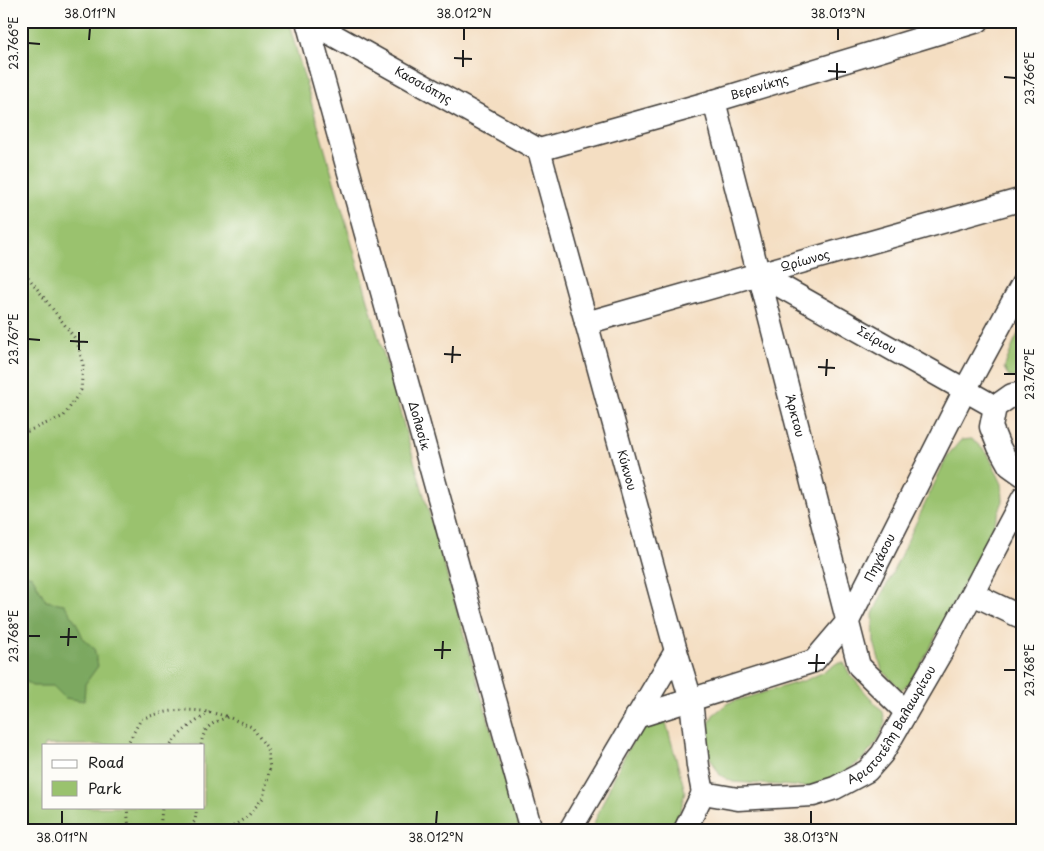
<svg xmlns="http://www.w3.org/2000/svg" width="1044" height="851" viewBox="0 0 1044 851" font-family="'Playpen Sans',sans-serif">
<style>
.green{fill:#9ac26e;stroke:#5b6f45;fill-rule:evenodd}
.forest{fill:#7ba861;stroke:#4c623e}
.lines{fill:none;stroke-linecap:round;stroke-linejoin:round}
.minor-casing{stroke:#3c3935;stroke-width:25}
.path{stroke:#3c3935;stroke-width:3;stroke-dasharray:1 4;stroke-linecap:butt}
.minor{stroke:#fff;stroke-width:22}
.ticks{fill:none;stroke:#1c1c1c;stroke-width:2}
.labels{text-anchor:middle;stroke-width:5;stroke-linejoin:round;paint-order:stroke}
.street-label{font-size:12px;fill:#1c1c1c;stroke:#fdfcf7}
.neatline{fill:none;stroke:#1c1c1c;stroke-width:2}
.ticks-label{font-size:12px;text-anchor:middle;fill:#1c1c1c}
</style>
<rect width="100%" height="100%" fill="#fdfcf7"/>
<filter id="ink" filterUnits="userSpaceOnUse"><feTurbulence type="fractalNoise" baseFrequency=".02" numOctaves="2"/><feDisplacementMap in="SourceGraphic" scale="10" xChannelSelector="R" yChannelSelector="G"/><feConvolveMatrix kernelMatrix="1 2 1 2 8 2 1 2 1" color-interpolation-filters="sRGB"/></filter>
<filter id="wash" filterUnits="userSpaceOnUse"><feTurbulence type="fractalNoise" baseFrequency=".0096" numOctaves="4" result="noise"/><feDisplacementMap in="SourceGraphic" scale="20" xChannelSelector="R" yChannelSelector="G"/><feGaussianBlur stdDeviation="1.12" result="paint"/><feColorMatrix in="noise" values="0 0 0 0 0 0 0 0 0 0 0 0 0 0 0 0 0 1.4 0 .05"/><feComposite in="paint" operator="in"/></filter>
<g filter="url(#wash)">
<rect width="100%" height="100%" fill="#f4dec2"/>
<!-- green -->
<g class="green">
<path d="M 21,21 L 288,21 L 520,830 L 21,830 ZM 44,745 L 204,745 L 204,807 L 44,807 Z"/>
<polygon points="1023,324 1023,378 1009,377 1004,368 1015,340"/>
<polygon points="972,439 988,454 1002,484 1003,501 991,532 924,659 909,683 901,690 882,670 874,642 873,614 948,455 961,440"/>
<polygon points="837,663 844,663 850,675 883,712 885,722 878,741 863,759 842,774 808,787 733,782 720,775 708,754 706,731 713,715 728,703 806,680 826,671"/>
<path d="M 665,719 L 685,791 L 681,809 L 671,830 L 591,830 C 601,808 628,740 644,727 C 650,722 658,721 665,719 Z"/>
</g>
<!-- forest -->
<polygon class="forest" points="21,573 32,576 46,601 64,604 76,622 84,640 94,648 98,666 85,684 84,701 65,698 53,686 32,686 21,678"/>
</g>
<g filter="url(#ink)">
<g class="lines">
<defs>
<g id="minor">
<path id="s1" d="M 307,21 L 531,830"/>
<path id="s2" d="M 308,21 L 539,150"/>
<path id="s3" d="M 714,101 L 859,666 L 906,712"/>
<path id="s4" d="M 539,150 L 676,651 L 691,700 L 698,766 L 703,793"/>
<path id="s5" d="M 539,150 L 714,101 L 978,21"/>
<path id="s6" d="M 759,274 L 995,407"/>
<path id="s7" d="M 586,323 L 1023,199"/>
<polyline points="1023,393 1012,395 995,407 991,427 999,447 1009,465 1023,475"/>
<polyline points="973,594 1023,618"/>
<path id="s8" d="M 636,717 L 814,661 L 848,621 L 965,390 L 1023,283"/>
<path id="s9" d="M 703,793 L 738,799 L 813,795 L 835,788 L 867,771 L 882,754 L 943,649 L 1023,498"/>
<polyline points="570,830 676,651"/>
<polyline points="685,830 703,793"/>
</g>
</defs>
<!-- minor casing -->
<use href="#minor" class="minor-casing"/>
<!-- path -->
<g class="path">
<polyline points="21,264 25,273 77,341 83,365 81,390 64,416 28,431 21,430"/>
<path d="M 127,745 L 141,719 C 172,708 196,707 228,717"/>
<path d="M 171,745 C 180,731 196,721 211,712"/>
<path d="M 201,745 C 204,726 212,723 228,717 L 252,727 L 267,748 L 270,768 L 263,798 L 248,816 L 228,830"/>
<polyline points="127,807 129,830"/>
<polyline points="160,830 162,807"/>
<polyline points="187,830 195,821 197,807"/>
</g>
<!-- minor -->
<use href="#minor" class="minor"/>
</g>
</g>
<!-- ticks -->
<path class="ticks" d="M 89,40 L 90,28M 464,40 L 464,28M 838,40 L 838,28M 28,43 L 40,44M 454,58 L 472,59M 463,67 L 463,50M 828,71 L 846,72M 1004,77 L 1016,78M 837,80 L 837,63M 28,339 L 40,340M 70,341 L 88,342M 79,350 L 79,332M 444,354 L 461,355M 452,363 L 453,346M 818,367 L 835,368M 1004,374 L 1016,374M 826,376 L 827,359M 28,636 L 40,636M 60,637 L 77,637M 68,646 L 69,628M 434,650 L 451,650M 442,659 L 443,641M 808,663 L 825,663M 1004,670 L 1016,670M 816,672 L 817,654M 62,824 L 62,811M 436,824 L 437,811M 811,824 L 811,811"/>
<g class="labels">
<!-- street labels -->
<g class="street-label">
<text dy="4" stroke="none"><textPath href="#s2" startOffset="132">Κασσιόπης</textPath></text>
<text dy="4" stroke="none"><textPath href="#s5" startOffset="229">Βερενίκης</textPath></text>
<text dy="4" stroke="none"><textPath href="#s7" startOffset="228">Ωρίωνος</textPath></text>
<text dy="4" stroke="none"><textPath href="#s6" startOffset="135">Σείριου</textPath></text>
<text dy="4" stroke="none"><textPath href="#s3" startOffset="325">Άρκτου</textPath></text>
<text dy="4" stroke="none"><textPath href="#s1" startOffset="420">Δολασίκ</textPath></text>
<text dy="4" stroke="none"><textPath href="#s4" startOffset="332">Κύκνου</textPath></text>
<text dy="4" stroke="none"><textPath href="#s8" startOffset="310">Πηγάσου</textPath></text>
<text dy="4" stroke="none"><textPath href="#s9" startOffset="221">Αριστοτέλη Βαλαωρίτου</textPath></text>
</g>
</g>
<!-- margin -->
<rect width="1044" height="851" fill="none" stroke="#fdfcf7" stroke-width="55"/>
<!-- legend -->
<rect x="42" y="744" width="162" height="65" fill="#fdfcf7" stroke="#a3a29f"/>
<rect x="52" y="760" width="25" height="8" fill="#ffffff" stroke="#a3a29f"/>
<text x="88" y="768" font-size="15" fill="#1c1c1c">Road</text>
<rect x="52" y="781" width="25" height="15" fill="#9ac26e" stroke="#a3a29f"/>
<text x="88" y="794" font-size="15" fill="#1c1c1c">Park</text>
<rect x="28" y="28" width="988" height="796" class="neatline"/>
<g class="ticks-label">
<text x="90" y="18">38.011°N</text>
<text x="464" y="18">38.012°N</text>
<text x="838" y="18">38.013°N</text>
<text transform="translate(14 43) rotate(-90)" y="4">23.766°E</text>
<text transform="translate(1030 78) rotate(-90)" y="4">23.766°E</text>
<text transform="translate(14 339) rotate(-90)" y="4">23.767°E</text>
<text transform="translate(1030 374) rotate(-90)" y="4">23.767°E</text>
<text transform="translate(14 636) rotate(-90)" y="4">23.768°E</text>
<text transform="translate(1030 670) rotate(-90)" y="4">23.768°E</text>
<text x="62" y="842">38.011°N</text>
<text x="436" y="842">38.012°N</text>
<text x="811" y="842">38.013°N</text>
</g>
</svg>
